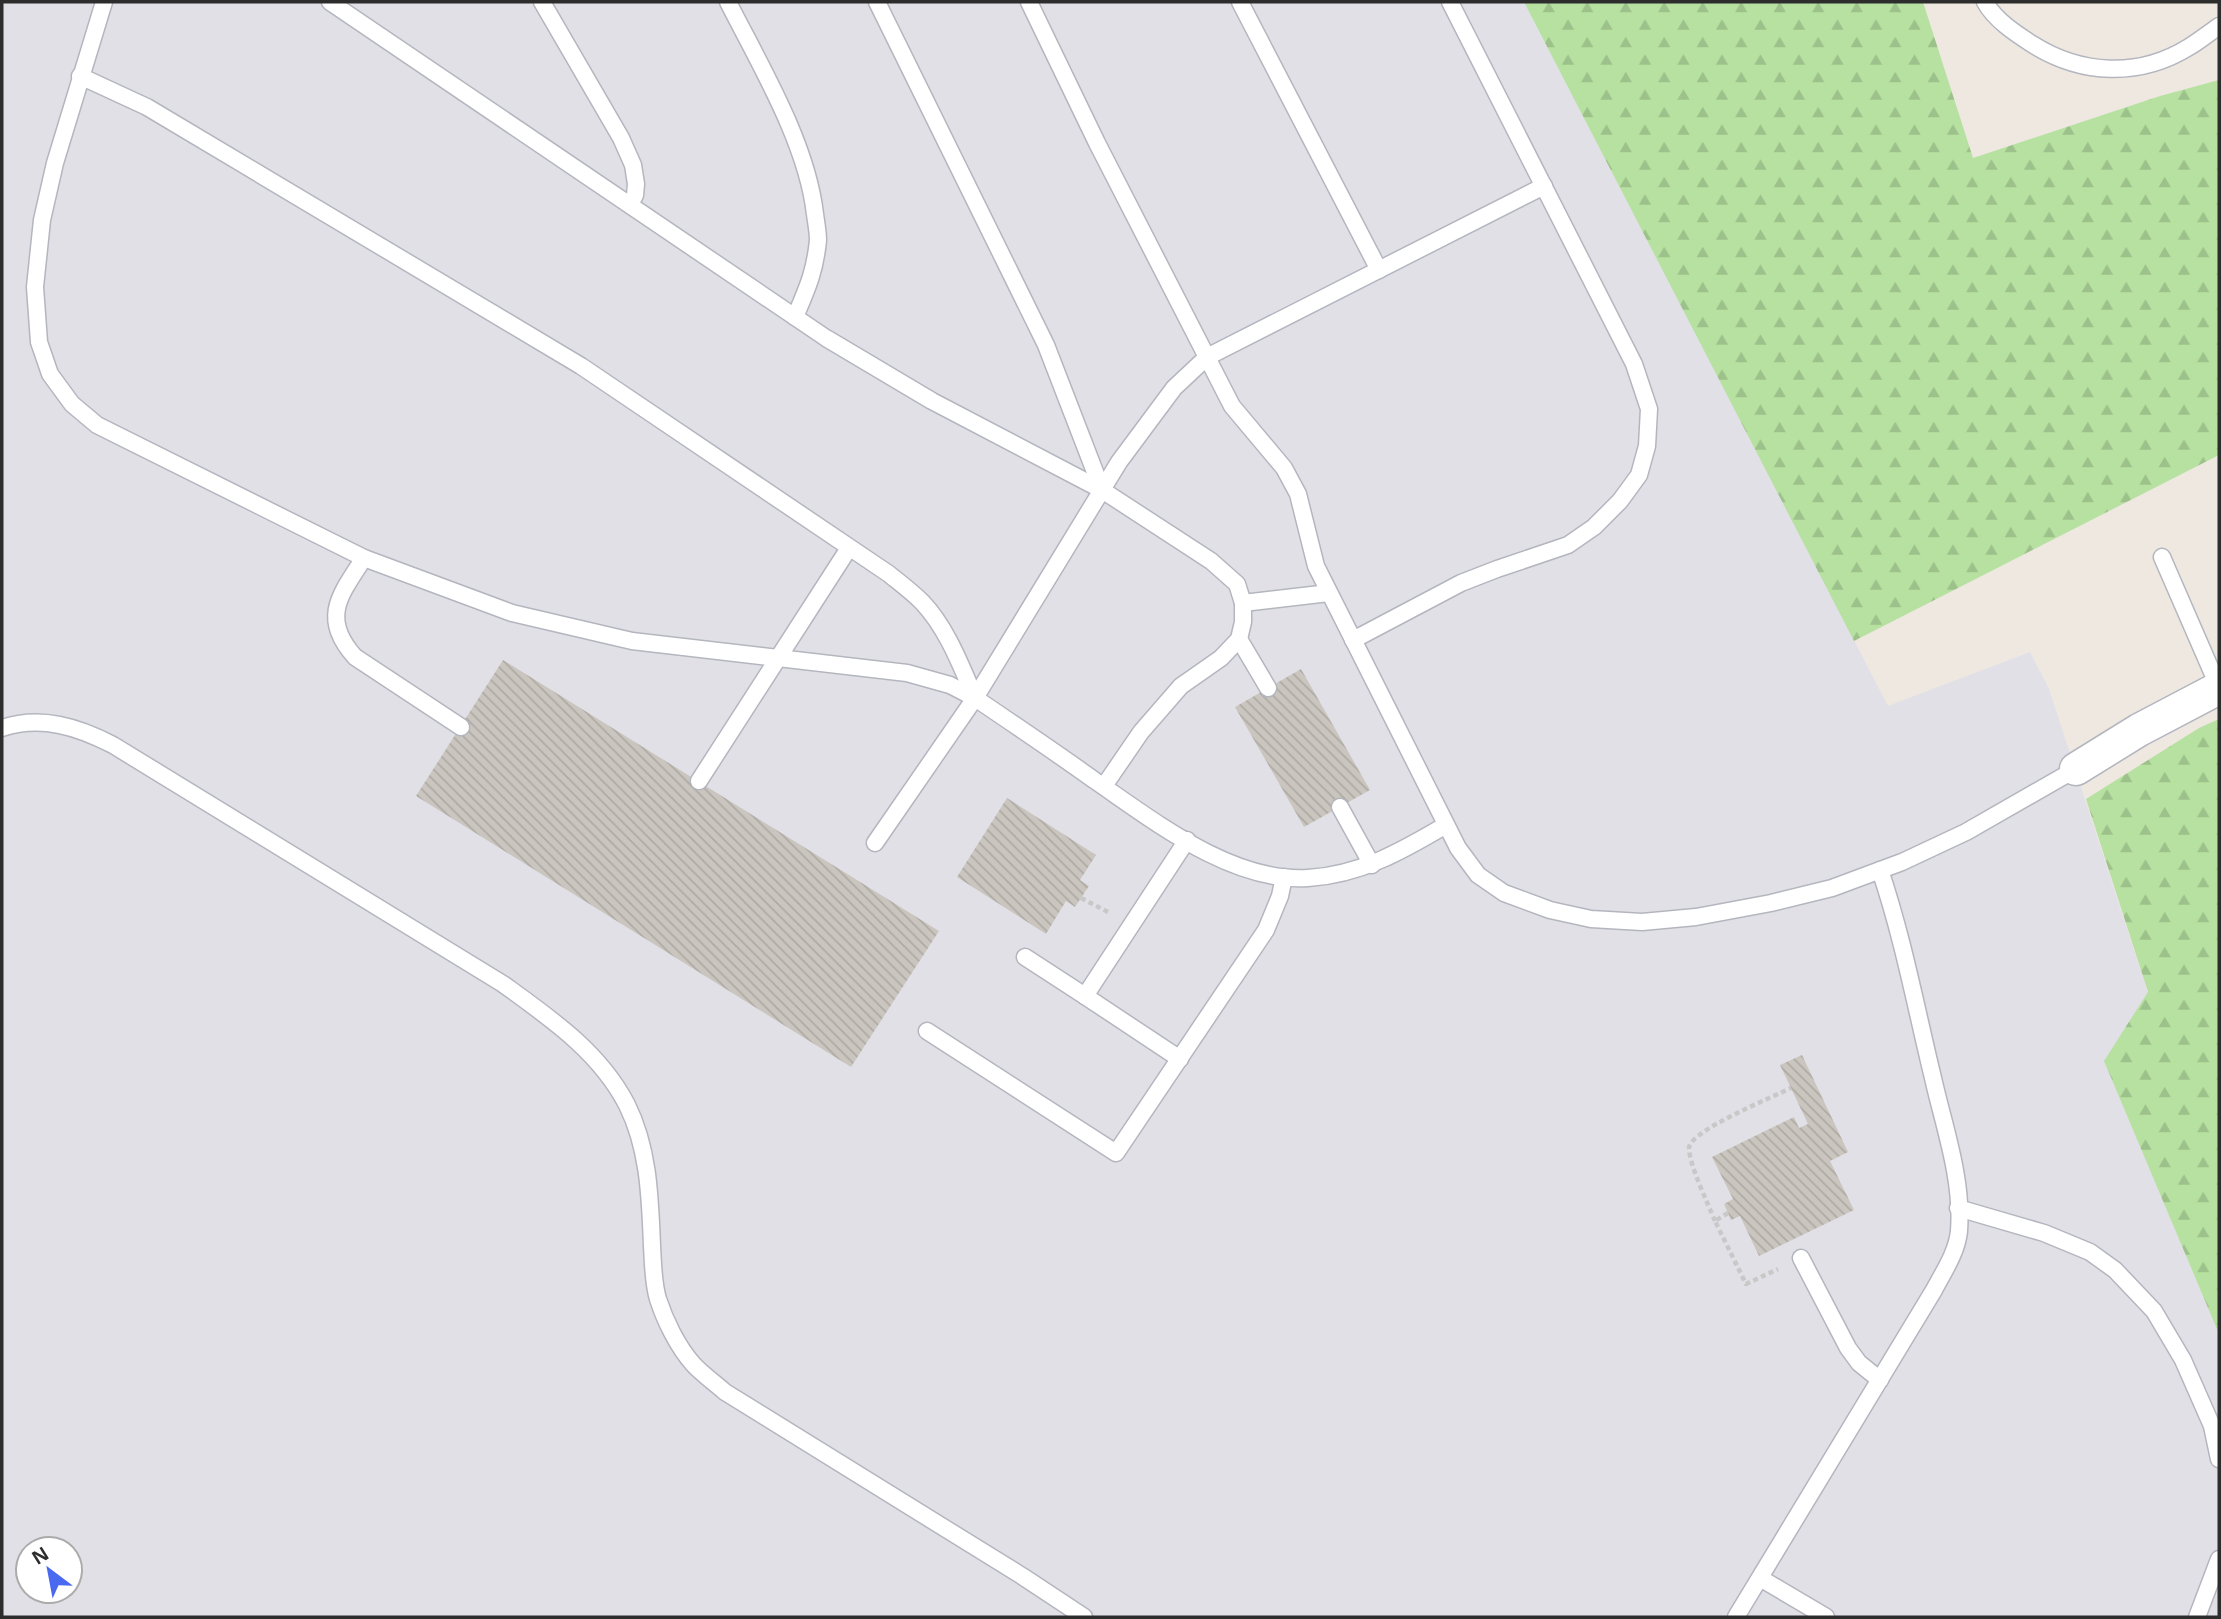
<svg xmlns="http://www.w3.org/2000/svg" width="2221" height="1619" viewBox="0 0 2221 1619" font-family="'Noto Sans',sans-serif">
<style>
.industrial{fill:#e2e0e7;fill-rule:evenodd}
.forest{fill:url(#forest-firs)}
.building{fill:url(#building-back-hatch)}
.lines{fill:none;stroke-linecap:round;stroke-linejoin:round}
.lane-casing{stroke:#b4b6bf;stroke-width:19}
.street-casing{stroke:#b4b6bf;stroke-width:35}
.path{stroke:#c8c8c8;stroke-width:4.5;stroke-dasharray:5 3.5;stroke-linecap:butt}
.lane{stroke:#fff;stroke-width:16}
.street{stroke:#fff;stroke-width:32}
</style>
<defs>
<pattern id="forest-firs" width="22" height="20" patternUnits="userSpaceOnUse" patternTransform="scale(1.75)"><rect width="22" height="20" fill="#b6e1a0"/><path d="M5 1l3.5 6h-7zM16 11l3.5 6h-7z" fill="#9dc18a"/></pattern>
<pattern id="building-back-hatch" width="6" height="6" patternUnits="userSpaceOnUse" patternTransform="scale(1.75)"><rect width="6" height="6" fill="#cac6bf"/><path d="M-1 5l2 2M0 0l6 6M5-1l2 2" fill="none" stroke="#aeaaa4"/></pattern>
</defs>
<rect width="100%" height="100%" fill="#eee8e1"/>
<!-- industrial -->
<path class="industrial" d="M 2,2 L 1524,2 L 1888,706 L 2030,652 L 2049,689 L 2148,993 L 2105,1062 L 2219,1334 L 2219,1617 L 2,1617 ZM 28,1549 L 70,1549 L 70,1591 L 28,1591 Z"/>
<!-- forest -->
<g class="forest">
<polygon points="1524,2 1923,2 1973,158 2160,96 2219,80 2219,455 1854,641"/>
<polygon points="2219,719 2219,1334 2104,1061 2148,992 2086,799 2199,728"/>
</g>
<!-- building -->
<g class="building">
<polygon points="503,660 939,931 851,1067 416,796"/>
<polygon points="1301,669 1370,790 1304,827 1235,707"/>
<polygon points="1007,798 1096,855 1080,880 1089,886 1075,907 1066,901 1046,934 957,877"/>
<polygon points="1802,1055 1848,1152 1830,1161 1854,1210 1759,1256 1740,1216 1731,1220 1728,1213 1724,1204 1733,1199 1712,1157 1794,1117 1799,1128 1808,1124 1780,1065"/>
</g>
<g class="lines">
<defs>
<g id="lane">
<polyline points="104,2 55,163 42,220 35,287 39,342 50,374 72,404 97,425 364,558 512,613 632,641 907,673 950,685 975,698"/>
<polyline points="330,2 826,338 932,401 1102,490 1211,561 1237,584 1243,603 1243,622 1239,639 1221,658 1181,686 1141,732 1104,786"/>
<polyline points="542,2 621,138 633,165 636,184 635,195 630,205"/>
<path d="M 728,2 C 760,65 807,143 815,214 C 816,222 818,232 818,240 C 815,272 807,289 795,317"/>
<polyline points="877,2 1046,345 1102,490"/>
<polyline points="1029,2 1097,143 1232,406 1284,468 1298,494 1316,566 1458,848 1478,875 1504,893 1550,910 1591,919 1642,922 1696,917 1771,903 1832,888 1902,862 1966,832 2076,769"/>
<polyline points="1240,2 1379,270"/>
<path d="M 1985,2 C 1995,20 2015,33 2032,44 C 2081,75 2139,78 2189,47 C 2199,41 2209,33 2219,26"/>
<path d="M 80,76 L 147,107 L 581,366 L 889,574 C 900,583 912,592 922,602 C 947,628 961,666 975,698"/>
<polyline points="2162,557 2219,688"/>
<path d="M 364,558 C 340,595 320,618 355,657 L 461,727"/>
<polyline points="1243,603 1329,593"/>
<polyline points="1239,639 1268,688"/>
<polyline points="1353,640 1461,583 1497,569 1568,545 1594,527 1620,501 1639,475 1647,446 1649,409 1634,364 1450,2"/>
<path d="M 2,728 C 41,715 78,727 113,745 L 503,984 C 550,1018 600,1052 627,1105 C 649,1149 650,1198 652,1246 C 653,1262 653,1283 658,1299 C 665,1321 678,1347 693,1364 C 702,1374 715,1383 725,1392 L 1022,1576 L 1084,1617"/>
<polyline points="699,781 849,548"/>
<polyline points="1340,807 1372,865"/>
<path d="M 1446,825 C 1402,851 1360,875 1308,878 C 1232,883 1154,821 1094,780 C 1055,752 1015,725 975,698 L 1119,462 L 1174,388 L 1207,357 L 1544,186"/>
<polyline points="875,843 975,698"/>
<polyline points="1025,957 1085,996"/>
<polyline points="927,1031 1116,1153 1266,930 1280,896 1284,877"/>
<polyline points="1180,1059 1085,996 1187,840"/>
<polyline points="1958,1208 2044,1233 2090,1252 2115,1270 2154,1311 2183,1360 2212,1426 2219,1459"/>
<polyline points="1801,1258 1848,1348 1859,1363 1880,1380"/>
<polyline points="1760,1578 1826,1617"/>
<path d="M 1736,1617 L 1934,1290 C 1944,1271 1957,1252 1959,1231 C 1963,1179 1944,1127 1933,1078 C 1916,1008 1903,938 1880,870"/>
<polyline points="2197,1617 2219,1559"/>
</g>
<polyline id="street" points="2076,769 2139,730 2219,688"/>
</defs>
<!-- lane casing -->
<use href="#lane" class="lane-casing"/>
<!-- street casing -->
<use href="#street" class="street-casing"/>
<!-- path -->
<g class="path">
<polyline points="1081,898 1108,912"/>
<polyline points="1728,1213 1715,1221 1746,1284 1778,1269"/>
<path d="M 1715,1221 C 1708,1204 1689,1164 1689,1148 C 1689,1131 1773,1097 1791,1088"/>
</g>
<!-- lane -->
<use href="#lane" class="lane"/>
<!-- street -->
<use href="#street" class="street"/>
</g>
<!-- border -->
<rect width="2221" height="1619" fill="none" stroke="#2d2d2d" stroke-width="7"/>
<!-- north arrow -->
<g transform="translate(49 1570) rotate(328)"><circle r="33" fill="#ffffff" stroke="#ababab" stroke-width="2"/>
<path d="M0-5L12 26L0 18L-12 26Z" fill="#4a69f1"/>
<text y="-10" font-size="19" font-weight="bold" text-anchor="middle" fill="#2d2d2d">N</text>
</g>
</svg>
